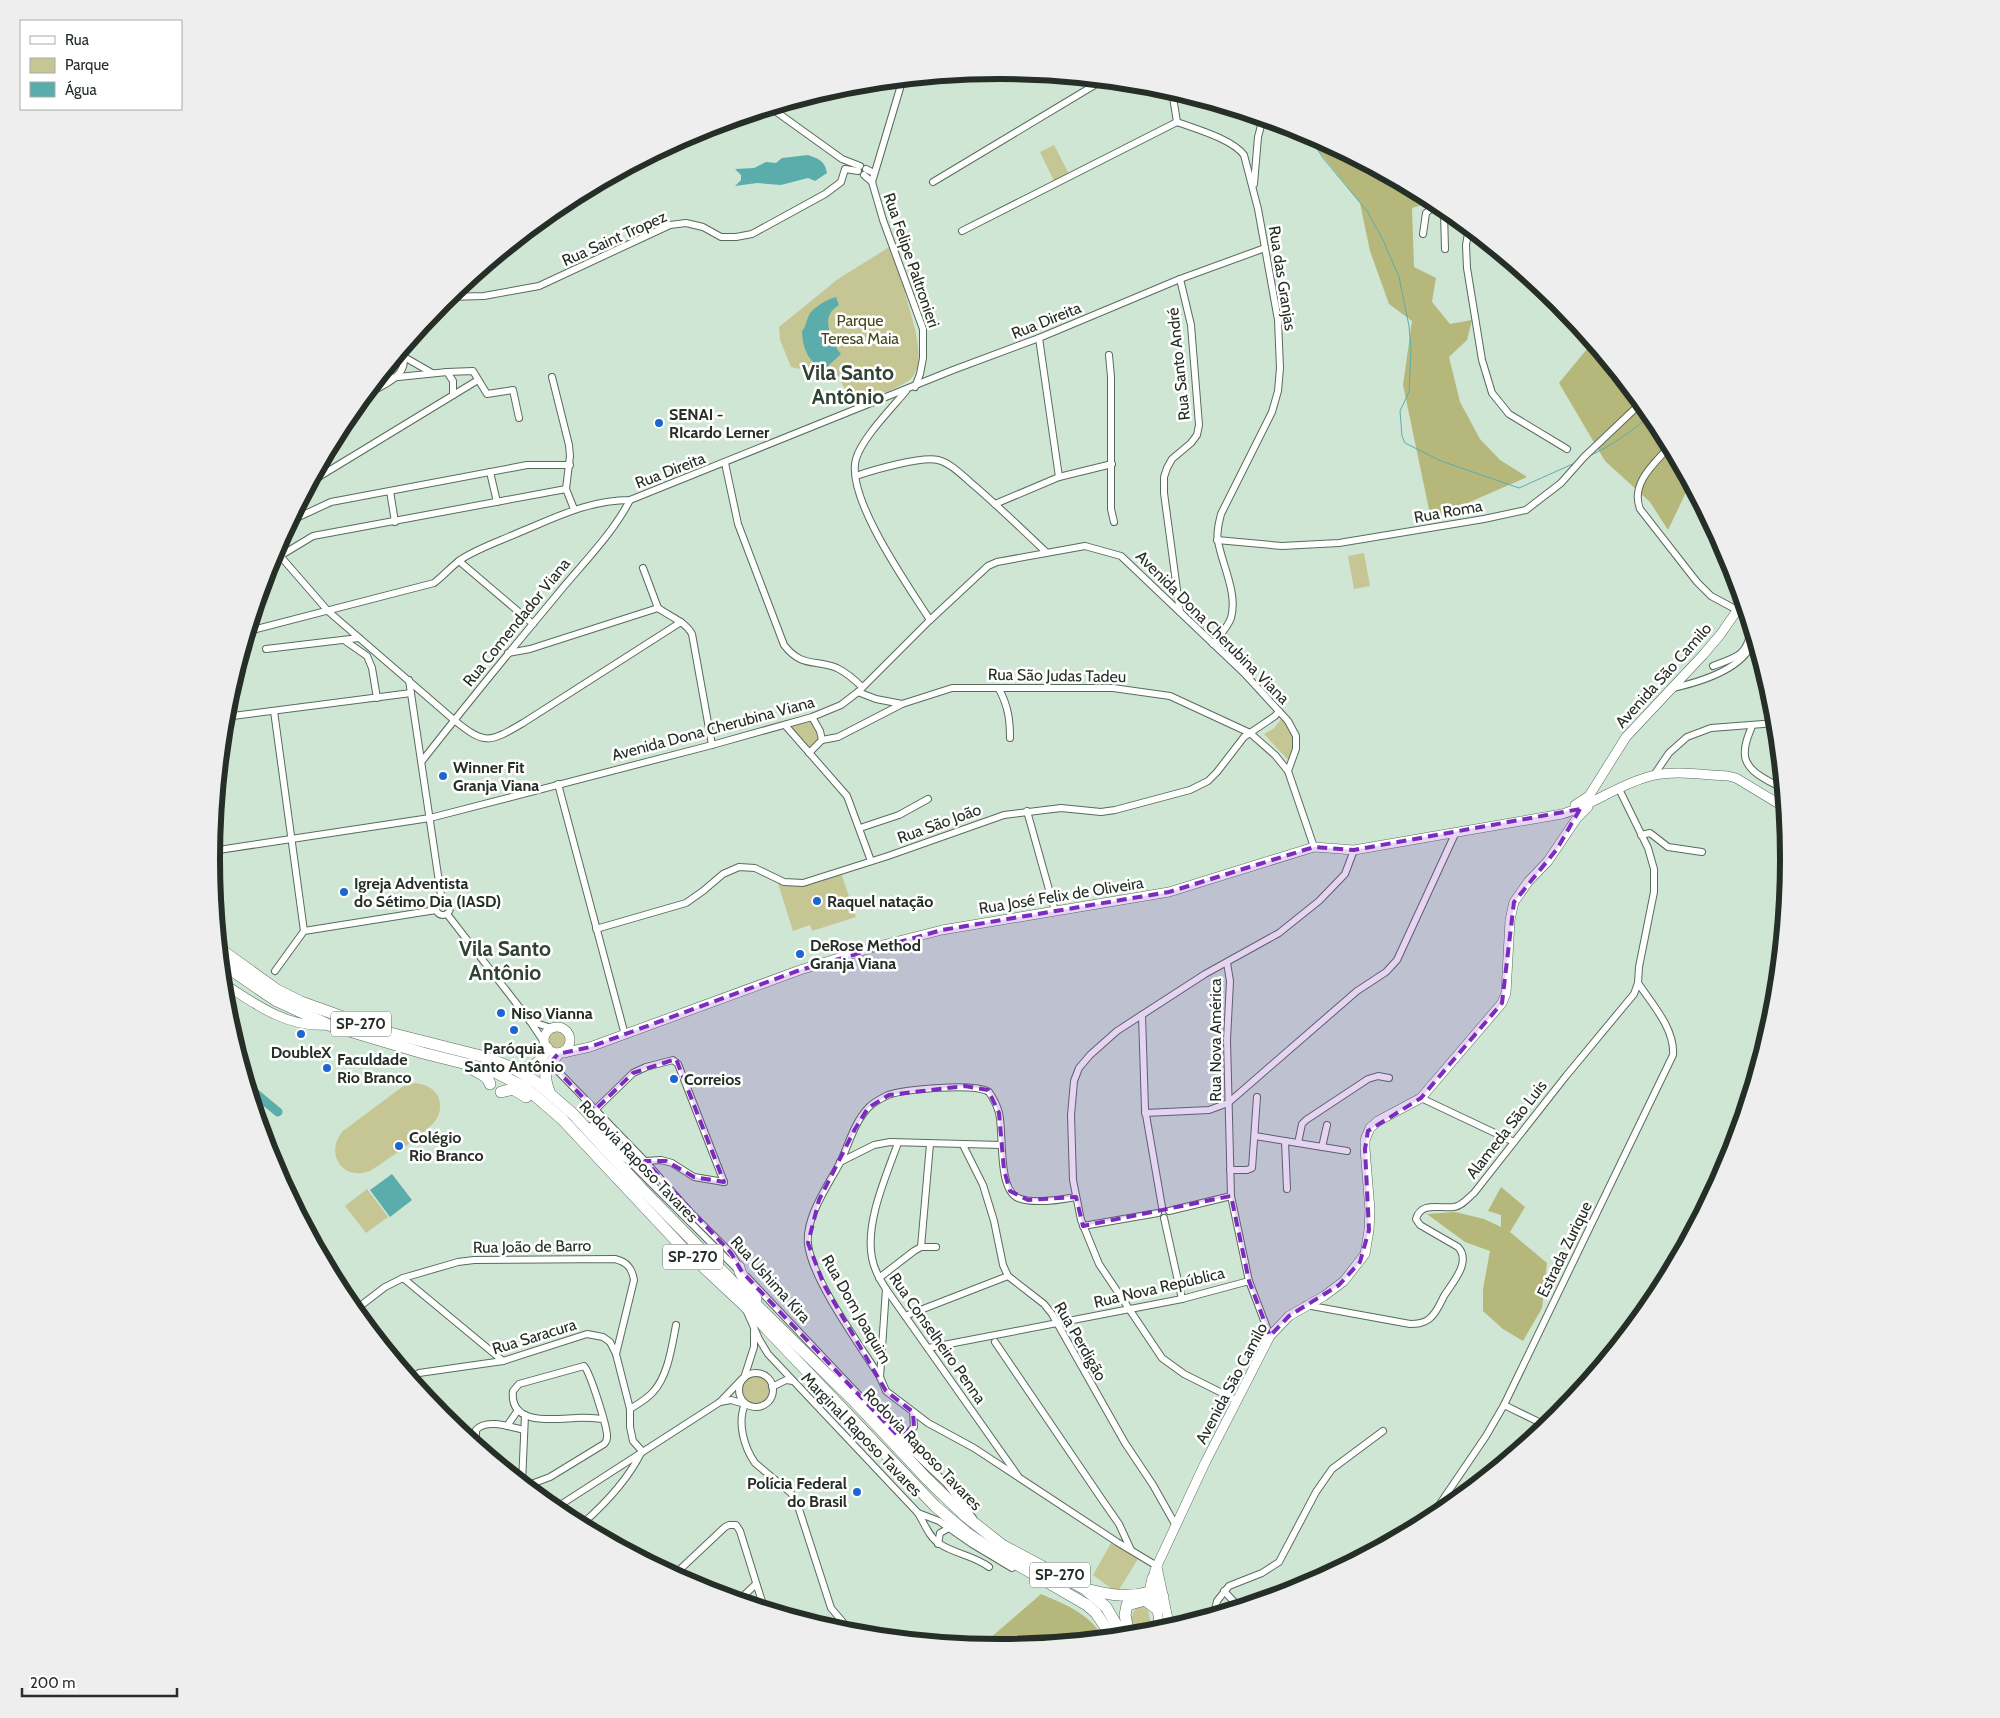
<svg xmlns="http://www.w3.org/2000/svg" width="2000" height="1718" viewBox="0 0 2000 1718" font-family="Cabin,sans-serif">
<style>
.green{fill:#c6c694}
.forest{fill:#b6b77a}
.water{fill:#5badac}
.lines{fill:none;stroke-linecap:round;stroke-linejoin:round}
.stream{stroke:#5badac;stroke-width:1}
.river{stroke:#5badac;stroke-width:9}
.street-casing{stroke:#586c5c;stroke-width:8}
.secondary-casing{stroke:#586c5c;stroke-width:10}
.highway-casing{stroke:#586c5c;stroke-width:12}
.street{stroke:#fff;stroke-width:6}
.secondary{stroke:#fff;stroke-width:9}
.highway{stroke:#fff;stroke-width:11}
.marked{fill:#7b2cbf;fill-opacity:0.2;stroke:#7b2cbf;stroke-width:4;stroke-dasharray:10 6;stroke-linejoin:round}
.poi-dot{fill:#1c66d1;stroke:#fff;stroke-width:2}
.labels{text-anchor:middle;stroke-width:5;stroke-linejoin:round;paint-order:stroke}
.shield{fill:#fff;stroke:#666d68;stroke-width:1}
.shield-label{font-size:15px;font-weight:bold;fill:#252e27}
.street-label{font-size:16px;fill:#252e27;stroke:#fff}
.park-label{font-size:16px;fill:#49481a;stroke:#fff}
.poi-label{font-size:16px;font-weight:bold;fill:#252e27;stroke:#fff;text-anchor:start}
.district-label{font-size:21px;font-weight:bold;fill:#304335;stroke:#fff}
.rim{fill:none;stroke:#252e27;stroke-width:6}
</style>
<rect width="100%" height="100%" fill="#cfe6d4"/>
<!-- green -->
<g class="green">
<polygon points="1054,145 1070,176 1055,183 1040,152"/>
<path d="M 891,246 L 907,290 L 905,293 C 910,314 931,366 908,381 C 893,391 869,398 852,405 L 839,377 L 791,367 L 780,340 L 779,327 L 838,279 Z"/>
<polygon points="1364,553 1370,586 1354,589 1348,556"/>
<path d="M 1282,718 C 1295,735 1297,741 1289,761 L 1264,734 L 1274,728 Z"/>
<polygon points="811,720 821,739 808,748 788,727"/>
<polygon points="841,873 856,917 812,931 810,925 793,931 776,877 790,885"/>
<path d="M 558,1028 L 566,1034 C 569,1045 562,1049 553,1052 L 550,1050 L 546,1037 L 551,1029 Z"/>
<path d="M 411,1083 C 422,1083 432,1086 438,1096 C 441,1103 441,1112 437,1118 C 430,1131 384,1162 370,1171 C 342,1182 324,1152 343,1131 L 402,1087 Z"/>
<polygon points="367,1189 388,1217 366,1233 345,1206"/>
<circle cx="756" cy="1389" r="14"/>
<polygon points="1111,1543 1138,1559 1117,1593 1093,1575"/>
<path d="M 1139,1605 L 1147,1605 L 1153,1633 L 1133,1635 C 1131,1622 1129,1615 1139,1605 Z"/>
</g>
<!-- forest -->
<g class="forest">
<polygon points="1302,130 1391,178 1429,203 1412,208 1414,267 1436,278 1432,302 1450,324 1472,320 1467,340 1449,357 1460,402 1480,439 1500,460 1527,477 1431,519 1403,385 1412,321 1389,304 1370,251 1360,203"/>
<polygon points="1594,345 1656,421 1690,484 1668,530 1650,502 1605,461 1559,383 1587,349"/>
<polygon points="1501,1187 1525,1207 1510,1232 1547,1263 1542,1308 1523,1341 1503,1329 1483,1311 1483,1289 1490,1251 1465,1242 1427,1214 1455,1212 1484,1219 1501,1227 1501,1215 1488,1211"/>
<path d="M 1041,1594 C 1068,1606 1087,1612 1104,1638 L 1002,1647 L 989,1639 Z"/>
</g>
<!-- water -->
<g class="water">
<path d="M 808,155 C 819,159 825,161 827,173 L 815,181 L 808,178 L 781,185 L 757,183 L 735,186 L 741,180 L 741,175 L 735,169 L 754,168 L 766,162 L 776,163 L 782,158 Z"/>
<path d="M 836,297 L 839,305 C 836,307 831,311 830,314 C 824,324 834,346 841,354 L 826,368 C 808,366 802,345 802,331 C 807,326 806,318 811,312 C 816,306 828,299 836,297 Z"/>
<polygon points="392,1174 412,1200 390,1217 370,1190"/>
</g>
<g class="lines">
<!-- stream -->
<g class="stream">
<polyline points="1307,133 1323,158 1367,211 1383,240 1399,277 1409,326 1411,349 1409,392 1400,411 1402,436 1405,443 1441,461 1519,488 1575,463"/>
<path d="M 1589,456 C 1611,446 1633,431 1651,414"/>
</g>
<!-- river -->
<polyline class="river" points="249,1088 278,1112"/>
<defs>
<g id="street">
<polyline points="901,85 872,182 883,220 923,329 923,358 920,374 915,387"/>
<polyline points="901,85 913,79"/>
<path d="M 1172,91 L 1177,122 C 1196,129 1232,139 1244,155 L 1258,209 L 1278,320 L 1280,368 L 1278,391 L 1272,412 L 1221,514 C 1219,523 1216,532 1218,541 C 1222,565 1238,593 1231,618 C 1228,627 1219,636 1213,644"/>
<polyline points="771,108 842,159 860,166"/>
<polyline points="866,169 874,173"/>
<polyline points="864,175 872,182"/>
<polyline points="933,182 1103,80"/>
<polyline points="1254,184 1258,137 1263,118"/>
<polyline points="1438,203 1436,205 1442,209 1444,213 1445,249"/>
<polyline points="1469,228 1466,245 1467,268 1482,360 1492,393 1509,414 1567,449"/>
<polyline points="962,231 1177,122"/>
<polyline points="1423,234 1426,213 1436,205"/>
<polyline points="447,297 484,296 539,286 670,225 686,223 703,227 721,237 736,237 752,234 825,194 841,182 845,169 858,171"/>
<polyline points="1039,338 1059,477"/>
<polyline points="399,354 432,373"/>
<polyline points="1109,355 1111,377 1111,509 1114,522"/>
<polyline points="447,372 473,371 487,394 513,390 519,418"/>
<polyline points="552,377 569,445 570,456 566,489 574,509"/>
<polyline points="379,379 447,372 453,381 453,395"/>
<path d="M 906,391 C 891,409 862,438 856,459 C 845,497 909,587 930,620"/>
<path d="M 365,395 C 379,387 409,377 403,356"/>
<path d="M 1670,446 C 1655,463 1630,483 1640,509 L 1697,582 L 1711,596 L 1737,610"/>
<path d="M 725,463 L 738,524 L 784,645 C 802,668 814,659 837,668 C 847,673 855,680 862,687"/>
<polyline points="490,472 497,502"/>
<path d="M 856,476 C 873,470 922,456 938,460 C 950,463 961,474 970,482 C 996,504 1021,528 1046,552"/>
<polyline points="312,481 478,380"/>
<polyline points="390,491 395,522"/>
<polyline points="995,504 1059,477 1112,464"/>
<polyline points="290,521 331,502 527,465 570,465"/>
<polyline points="1217,540 1282,546 1339,543 1484,519 1526,510 1561,483 1584,457 1641,403"/>
<path d="M 275,550 L 328,611 L 454,720 C 485,745 489,743 523,723 L 681,622"/>
<polyline points="459,561 533,624"/>
<polyline points="270,562 313,536 566,489"/>
<polyline points="643,568 658,608"/>
<polyline points="1180,612 1164,493 1164,477 1167,468 1172,459 1191,443 1197,435 1199,425 1191,325 1180,279"/>
<path d="M 249,631 L 434,583 C 443,576 451,567 460,560 C 478,548 500,541 520,532 C 557,517 589,500 630,500 L 953,370 L 1039,338 L 1180,279 L 1265,248"/>
<polyline points="344,640 367,656 372,668 377,698"/>
<polyline points="266,649 359,638"/>
<path d="M 508,653 L 530,649 L 658,608 C 669,616 686,622 692,634 L 712,745"/>
<path d="M 1713,666 C 1736,657 1746,657 1751,631"/>
<polyline points="409,680 442,902"/>
<path d="M 1673,688 C 1700,682 1745,669 1754,639"/>
<path d="M 999,689 C 1008,706 1010,719 1010,738"/>
<polyline points="858,692 876,699 902,704 952,688 1113,688 1170,696 1250,733 1275,755 1288,771 1314,847"/>
<polyline points="274,711 304,931"/>
<polyline points="225,717 411,693"/>
<polyline points="785,725 847,796 871,861"/>
<path d="M 1752,726 C 1749,734 1745,742 1745,750 C 1742,770 1767,780 1782,788"/>
<polyline points="822,740 838,737 902,704"/>
<polyline points="809,753 822,740 820,731 812,717"/>
<path d="M 422,761 C 466,705 511,650 556,596 C 581,565 612,535 630,500"/>
<polyline points="1654,775 1669,753 1687,737 1711,728 1776,723"/>
<polyline points="558,784 625,1035"/>
<polyline points="1027,811 1055,911"/>
<polyline points="860,828 899,815 928,799"/>
<polyline points="1641,835 1650,833 1668,847 1702,852"/>
<polyline points="212,851 430,818 712,745 812,717 841,705 858,692 930,620 988,566 997,562 1085,546 1121,556 1244,673 1288,721 1296,736 1296,749 1288,771"/>
<circle cx="443" cy="908" r="7"/>
<polyline points="447,914 530,1021 544,1042"/>
<polyline points="596,929 686,903 703,891 723,874 739,867 755,868 784,882 803,883 888,856 1004,815 1061,808 1101,812 1115,810 1190,790 1208,781 1217,772 1244,737 1275,716 1279,711"/>
<polyline points="1227,963 1230,981 1227,1040 1231,1196 1249,1281 1270,1336"/>
<polyline points="275,971 304,931 436,910"/>
<polyline points="1142,1015 1145,1109 1162,1207"/>
<polyline points="530,1021 551,1028"/>
<polyline points="550,1063 645,1161 688,1210 731,1253 741,1270"/>
<polyline points="1421,1098 1514,1142"/>
<polyline points="595,1110 633,1073 646,1067 673,1060 678,1064 724,1182"/>
<polyline points="1145,1113 1209,1110 1228,1103 1357,991 1386,972 1397,960 1455,834"/>
<polyline points="591,1126 617,1152 630,1162 661,1160 672,1163 694,1177 724,1182"/>
<polyline points="1255,1136 1347,1151"/>
<polyline points="1285,1141 1287,1189"/>
<path d="M 898,1143 C 886,1176 865,1223 872,1258 C 874,1269 880,1280 886,1289 L 1018,1476"/>
<polyline points="1298,1143 1302,1124 1306,1120 1368,1079 1378,1076 1389,1078"/>
<polyline points="963,1145 983,1185 994,1221 1003,1265 1008,1276 1044,1304 1052,1314 1125,1443 1153,1485 1175,1524"/>
<polyline points="1322,1147 1327,1125"/>
<polyline points="630,1162 739,1271"/>
<polyline points="840,1162 874,1145 890,1142 1001,1145"/>
<polyline points="1230,1170 1247,1170 1252,1168 1257,1097"/>
<path d="M 1076,1197 C 1060,1200 1033,1204 1018,1198 C 997,1189 1004,1131 999,1113 C 997,1105 993,1098 989,1092 C 974,1083 906,1089 888,1095 C 882,1098 874,1102 869,1107 C 855,1121 849,1143 841,1161 C 829,1184 805,1217 808,1244 C 812,1280 860,1345 880,1377 L 886,1391 L 928,1423 L 974,1448 L 1117,1542 L 1157,1566"/>
<polyline points="1169,1211 1231,1196"/>
<polyline points="1164,1218 1182,1299"/>
<polyline points="1083,1226 1158,1213"/>
<polyline points="921,1247 936,1247"/>
<polyline points="747,1277 909,1448 946,1483 973,1518"/>
<polyline points="403,1278 503,1361"/>
<polyline points="879,1278 914,1251 921,1247 930,1144"/>
<path d="M 1306,1305 L 1410,1324 C 1416,1324 1423,1324 1429,1319 C 1436,1314 1440,1304 1444,1296 C 1452,1283 1472,1262 1458,1247 L 1420,1225 L 1416,1219 C 1421,1201 1440,1209 1454,1207 C 1462,1206 1468,1198 1474,1193 L 1566,1076 L 1634,994 L 1638,983 L 1639,967 L 1654,892 L 1654,869 L 1648,848 L 1619,789"/>
<path d="M 355,1310 L 385,1287 L 403,1278 L 458,1262 L 474,1260 L 615,1259 C 627,1262 632,1268 634,1280 L 616,1354"/>
<polyline points="747,1312 759,1339 768,1354 918,1513 939,1521 972,1544 1012,1568"/>
<polyline points="905,1316 1008,1276"/>
<polyline points="995,1342 1103,1501 1119,1524 1131,1550"/>
<polyline points="928,1348 1182,1299 1249,1281"/>
<circle cx="756" cy="1390" r="17"/>
<polyline points="880,1377 886,1289"/>
<path d="M 410,1378 L 419,1373 L 503,1361 L 587,1334 L 603,1337 L 610,1342 L 616,1354 L 630,1409 L 630,1427 L 633,1441 L 642,1451 C 628,1480 605,1504 581,1525"/>
<polyline points="744,1378 754,1347 754,1331"/>
<polyline points="772,1387 786,1380 793,1381"/>
<polyline points="1236,1400 1184,1374 1162,1358 1099,1264 1081,1220 1073,1180 1071,1115 1074,1081 1079,1068 1090,1055 1117,1031 1205,974 1279,933 1319,901 1345,874 1354,850"/>
<path d="M 720,1402 L 731,1400 L 745,1404 C 737,1423 744,1447 755,1463 L 791,1493 L 797,1503 L 831,1608 L 852,1633"/>
<polyline points="1504,1405 1547,1426"/>
<path d="M 630,1409 C 638,1404 647,1399 653,1392 C 668,1376 672,1346 676,1325"/>
<polyline points="507,1426 518,1410"/>
<path d="M 476,1444 L 476,1430 C 486,1418 511,1427 524,1430"/>
<polyline points="909,1448 909,1432 914,1427 913,1412"/>
<polyline points="522,1483 525,1415"/>
<path d="M 526,1486 L 550,1477 L 604,1444 C 606,1442 607,1441 607,1437 C 608,1429 590,1372 584,1366 L 519,1384 L 513,1391 C 509,1426 554,1419 575,1418 C 584,1417 594,1418 603,1419"/>
<polyline points="554,1509 720,1402 742,1379"/>
<path d="M 918,1513 C 924,1522 929,1538 940,1544 C 955,1554 975,1556 989,1567"/>
<path d="M 1429,1520 L 1486,1436 L 1504,1405 L 1673,1055 C 1675,1029 1652,1004 1638,983"/>
<polyline points="938,1544 940,1533 949,1528"/>
<polyline points="674,1575 725,1527 729,1525 736,1525 740,1531 764,1608"/>
<polyline points="1224,1591 1239,1607"/>
<polyline points="739,1600 756,1584"/>
<polyline points="1214,1615 1217,1601 1229,1586 1262,1573 1279,1562 1316,1492 1332,1469 1383,1431"/>
</g>
<g id="secondary">
<polyline points="1575,805 1589,796 1626,737 1703,655 1720,635 1743,602"/>
<path d="M 223,983 C 255,1004 287,1028 327,1025"/>
<circle cx="557" cy="1040" r="13"/>
<path d="M 563,1053 L 590,1047 L 800,970 L 871,948 L 942,930 L 1169,892 L 1314,847 L 1354,850 L 1562,814 C 1593,805 1619,784 1651,776 C 1675,770 1704,775 1728,776 L 1736,778 L 1784,807"/>
<polyline points="1157,1567 1170,1628"/>
<polyline points="1160,1631 1153,1578 1155,1570 1205,1463 1270,1336 1289,1316 1324,1296 1344,1281 1365,1254 1369,1230 1370,1210 1365,1149 1365,1140 1370,1128 1378,1121 1421,1098 1502,1003 1506,993 1510,920 1514,902 1528,882 1548,861 1577,818 1588,807"/>
</g>
<g id="highway">
<polyline points="220,949 277,990 301,1002 382,1031 485,1057 515,1069 536,1082 573,1114 641,1188 732,1281 853,1400 926,1478 964,1515 1002,1545 1085,1589 1106,1607 1123,1636"/>
<polyline points="221,963 275,1000 329,1025 423,1053 491,1070 526,1088 562,1119 681,1246 745,1306 935,1506 967,1533 992,1550 1087,1605 1096,1613 1112,1637"/>
<path d="M 515,1069 C 533,1069 539,1065 547,1048"/>
<path d="M 474,1070 C 481,1074 488,1076 490,1084"/>
<polyline points="501,1092 513,1089 526,1097"/>
<path d="M 550,1094 C 542,1074 545,1069 558,1054"/>
<polyline points="739,1267 740,1272 756,1299"/>
<path d="M 1090,1590 C 1111,1595 1128,1598 1150,1592 L 1153,1578"/>
<polyline points="1150,1592 1163,1597"/>
<polyline points="1129,1635 1125,1615 1127,1605 1145,1600 1157,1609"/>
</g>
</defs>
<!-- street casing -->
<use href="#street" class="street-casing"/>
<!-- secondary casing -->
<use href="#secondary" class="secondary-casing"/>
<!-- highway casing -->
<use href="#highway" class="highway-casing"/>
<!-- street -->
<use href="#street" class="street"/>
<!-- secondary -->
<use href="#secondary" class="secondary"/>
<!-- highway -->
<use href="#highway" class="highway"/>
</g>
<!-- marked area -->
<path class="marked" d="M 1580,809 L 1557,849 L 1514,902 L 1502,1003 L 1421,1098 L 1368,1131 L 1365,1149 L 1369,1230 L 1360,1262 L 1339,1285 L 1289,1316 L 1270,1336 L 1249,1281 L 1231,1196 L 1083,1226 L 1076,1197 L 1028,1200 L 1010,1191 L 1004,1170 L 999,1113 L 988,1090 L 965,1086 L 889,1095 L 868,1108 L 855,1129 L 819,1200 L 808,1243 L 824,1285 L 886,1391 L 913,1412 L 914,1427 L 898,1436 L 742,1272 L 731,1253 L 645,1161 L 666,1161 L 694,1177 L 724,1182 L 676,1059 L 633,1073 L 595,1110 L 550,1063 L 558,1054 L 590,1047 L 800,970 L 942,930 L 1169,892 L 1314,847 L 1354,850 Z"/>
<!-- markers -->
<g class="poi-dot">
<circle cx="659" cy="423" r="5"/>
<circle cx="443" cy="776" r="5"/>
<circle cx="344" cy="892" r="5"/>
<circle cx="817" cy="901" r="5"/>
<circle cx="800" cy="954" r="5"/>
<circle cx="501" cy="1013" r="5"/>
<circle cx="514" cy="1030" r="5"/>
<circle cx="301" cy="1034" r="5"/>
<circle cx="327" cy="1068" r="5"/>
<circle cx="674" cy="1079" r="5"/>
<circle cx="399" cy="1146" r="5"/>
<circle cx="857" cy="1492" r="5"/>
</g>
<g class="labels">
<!-- shield labels -->
<g class="shield">
<rect x="331" y="1011.5" width="60" height="25" rx="4"/>
<rect x="663" y="1244.5" width="60" height="25" rx="4"/>
<rect x="1030" y="1562.5" width="60" height="25" rx="4"/>
</g>
<g class="shield-label">
<text x="361" y="1029">SP-270</text>
<text x="693" y="1262">SP-270</text>
<text x="1060" y="1580">SP-270</text>
</g>
<!-- street labels -->
<g class="street-label">
<text transform="translate(614 238) rotate(-24)" y="6">Rua Saint Tropez</text>
<text transform="translate(912 260) rotate(71)" y="6">Rua Felipe Paltronieri</text>
<text transform="translate(1283 278) rotate(81)" y="6">Rua das Granjas</text>
<text transform="translate(1046 320) rotate(-22)" y="6">Rua Direita</text>
<text transform="translate(1178 364) rotate(-96)" y="6">Rua Santo André</text>
<text transform="translate(670 470) rotate(-21)" y="6">Rua Direita</text>
<text transform="translate(1448 511) rotate(-10)" y="6">Rua Roma</text>
<text transform="translate(516 622) rotate(-51)" y="6">Rua Comendador Viana</text>
<text transform="translate(1213 627) rotate(45)" y="6">Avenida Dona Cherubina Viana</text>
<text transform="translate(1057 675) rotate(1)" y="6">Rua São Judas Tadeu</text>
<text transform="translate(1663 675) rotate(-48)" y="6">Avenida São Camilo</text>
<text transform="translate(713 728) rotate(-15)" y="6">Avenida Dona Cherubina Viana</text>
<text transform="translate(939 823) rotate(-20)" y="6">Rua São João</text>
<text transform="translate(1061 895) rotate(-9)" y="6">Rua José Felix de Oliveira</text>
<text transform="translate(1215 1040) rotate(-90)" y="6">Rua Nova América</text>
<text transform="translate(1506 1129) rotate(-52)" y="6">Alameda São Luis</text>
<text transform="translate(639 1161) rotate(46)" y="6">Rodovia Raposo Tavares</text>
<text transform="translate(532 1246) rotate(-1)" y="6">Rua João de Barro</text>
<text transform="translate(1564 1249) rotate(-64)" y="6">Estrada Zurique</text>
<text transform="translate(771 1279) rotate(48)" y="6">Rua Ushima Kira</text>
<text transform="translate(1159 1287) rotate(-13)" y="6">Rua Nova República</text>
<text transform="translate(857 1309) rotate(60)" y="6">Rua Dom Joaquim</text>
<text transform="translate(534 1336) rotate(-17)" y="6">Rua Saracura</text>
<text transform="translate(938 1338) rotate(55)" y="6">Rua Conselheiro Penna</text>
<text transform="translate(1081 1341) rotate(60)" y="6">Rua Perdigão</text>
<text transform="translate(1231 1383) rotate(-62)" y="6">Avenida São Camilo</text>
<text transform="translate(862 1434) rotate(46)" y="6">Marginal Raposo Tavares</text>
<text transform="translate(923 1449) rotate(46)" y="6">Rodovia Raposo Tavares</text>
</g>
<!-- park labels -->
<g class="park-label">
<text x="860" y="326">Parque<tspan x="860" dy="18">Teresa Maia</tspan></text>
</g>
<!-- poi labels -->
<g class="poi-label">
<text x="669" y="420">SENAI -<tspan x="669" dy="18">RIcardo Lerner</tspan></text>
<text x="453" y="773">Winner Fit<tspan x="453" dy="18">Granja Viana</tspan></text>
<text x="354" y="889">Igreja Adventista<tspan x="354" dy="18">do Sétimo Dia (IASD)</tspan></text>
<text x="827" y="907">Raquel natação</text>
<text x="810" y="951">DeRose Method<tspan x="810" dy="18">Granja Viana</tspan></text>
<text x="511" y="1019">Niso Vianna</text>
<text x="514" y="1054" text-anchor="middle">Paróquia<tspan x="514" dy="18">Santo Antônio</tspan></text>
<text x="301" y="1058" text-anchor="middle">DoubleX</text>
<text x="337" y="1065">Faculdade<tspan x="337" dy="18">Rio Branco</tspan></text>
<text x="684" y="1085">Correios</text>
<text x="409" y="1143">Colégio<tspan x="409" dy="18">Rio Branco</tspan></text>
<text x="847" y="1489" text-anchor="end">Polícia Federal<tspan x="847" dy="18">do Brasil</tspan></text>
</g>
<!-- district labels -->
<g class="district-label">
<text x="848" y="380">Vila Santo<tspan x="848" dy="24">Antônio</tspan></text>
<text x="505" y="956">Vila Santo<tspan x="505" dy="24">Antônio</tspan></text>
</g>
</g>
<!-- crop -->
<path d="M0 0H2000V1718H0ZM220 859a780 780 0 1 1 1560 0a780 780 0 1 1-1560 0Z" fill="#eee" fill-rule="evenodd"/>
<path class="rim" d="M220 859a780 780 0 1 1 1560 0a780 780 0 1 1-1560 0Z"/>
<!-- legend -->
<rect x="20" y="20" width="162" height="90" fill="#ffffff" stroke="#a8aba9"/>
<rect x="30" y="36" width="25" height="8" fill="#ffffff" stroke="#a8aba9"/>
<text x="65" y="45" font-size="15" fill="#252e27">Rua</text>
<rect x="30" y="58" width="25" height="15" fill="#c6c694" stroke="#a8aba9"/>
<text x="65" y="70" font-size="15" fill="#252e27">Parque</text>
<rect x="30" y="82" width="25" height="15" fill="#5badac" stroke="#a8aba9"/>
<text x="65" y="95" font-size="15" fill="#252e27">Água</text>
<!-- scale -->
<path d="M22 1688v8h155v-8" fill="none" stroke="#252e27" stroke-width="2.5"/>
<text x="30" y="1688" font-size="15" fill="#252e27" stroke="#ffffff" stroke-width="4" paint-order="stroke">200 m</text>
</svg>
